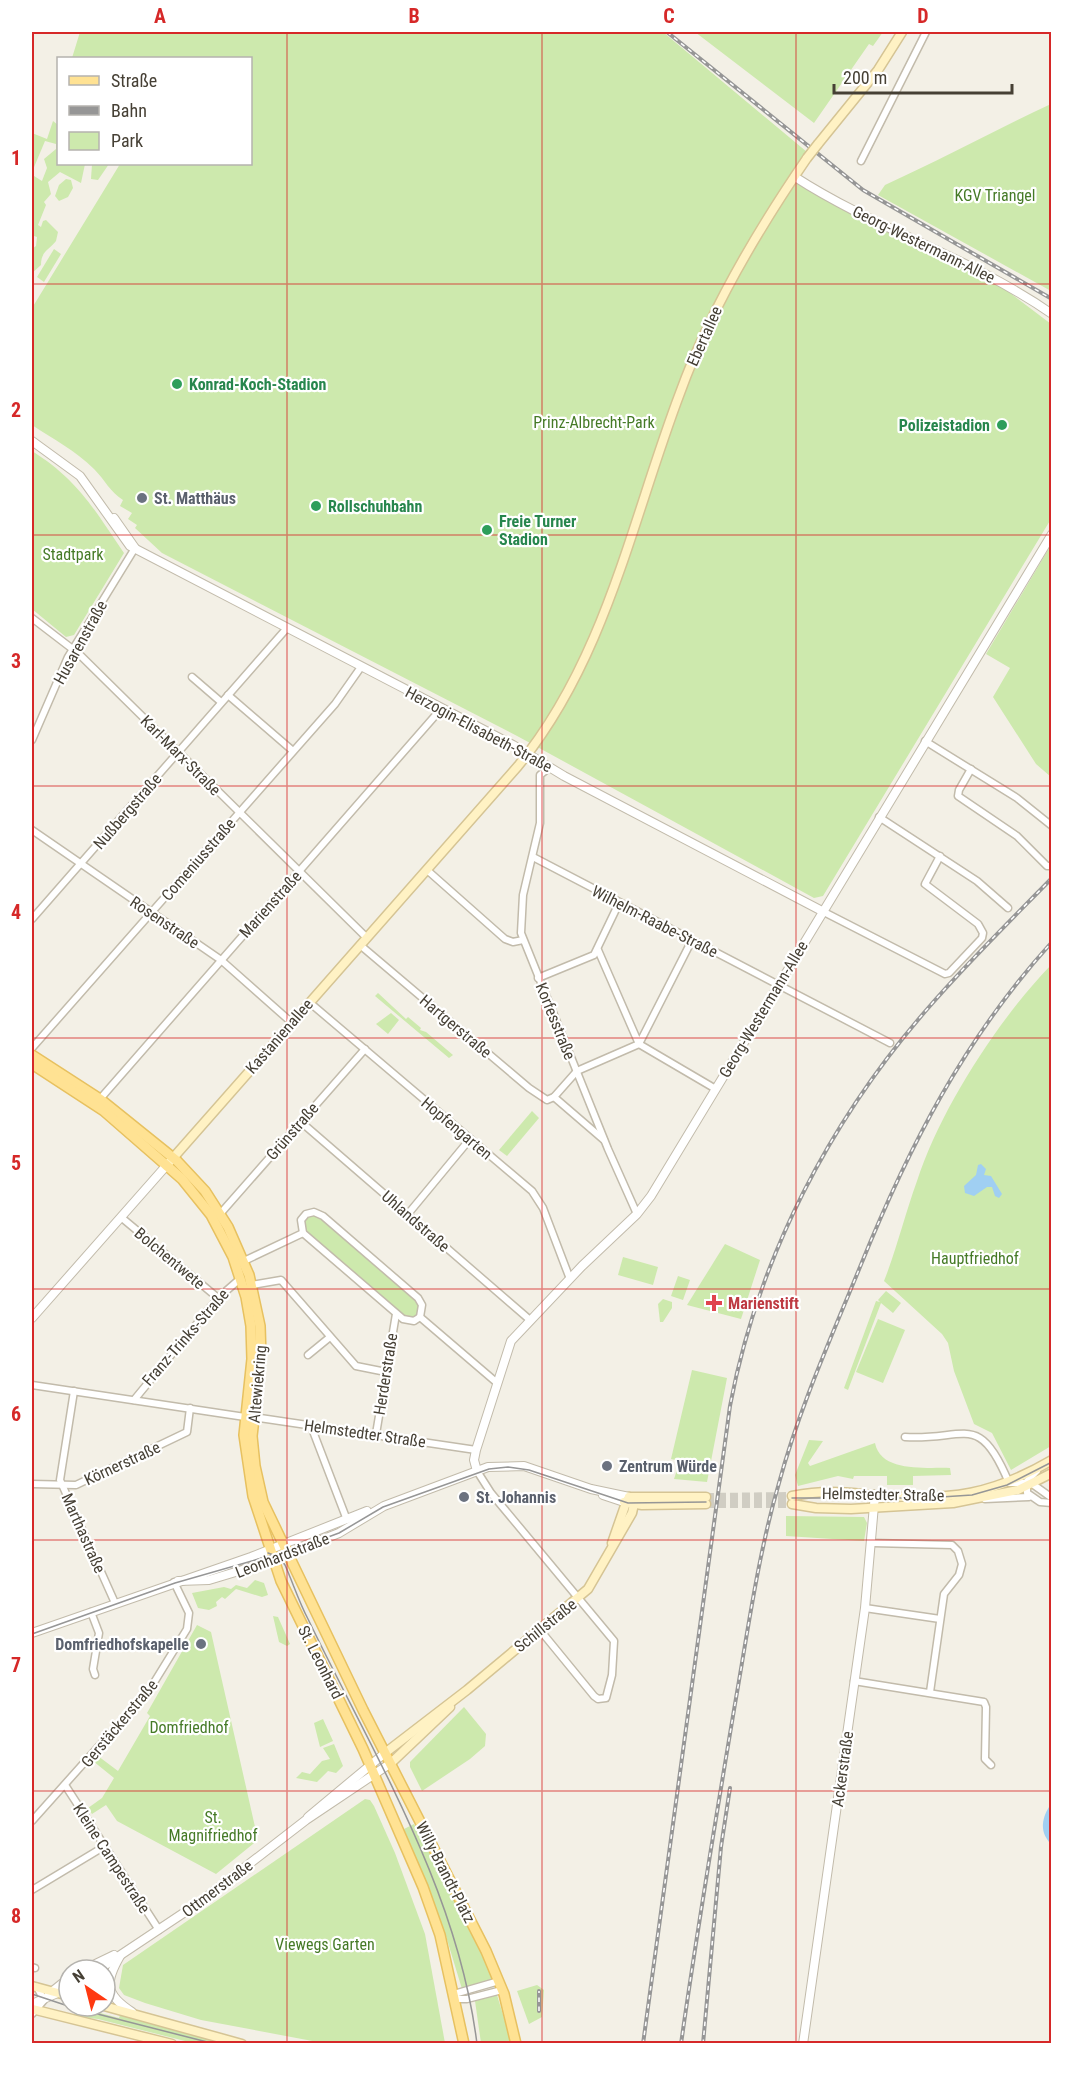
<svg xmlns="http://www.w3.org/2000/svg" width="1083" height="2075" viewBox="0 0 1083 2075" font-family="'Roboto Condensed',sans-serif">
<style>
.green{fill:#cde9ad}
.water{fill:#a0cff2}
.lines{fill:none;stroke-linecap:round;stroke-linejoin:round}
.secondary-tunnel{stroke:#d0cdc3;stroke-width:8;stroke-dasharray:8 4;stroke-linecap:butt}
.minor-casing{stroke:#c2bbab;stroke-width:9}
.tertiary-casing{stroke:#c2bbab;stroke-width:10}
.secondary-casing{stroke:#d5c494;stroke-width:11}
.primary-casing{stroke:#e7c160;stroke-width:12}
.minor{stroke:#fff;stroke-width:6}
.tertiary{stroke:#fff;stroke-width:8}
.secondary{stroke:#fff2c4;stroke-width:8}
.primary{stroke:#ffe293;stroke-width:9}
.tram{stroke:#969696;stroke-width:1.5}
.rail-casing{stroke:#969696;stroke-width:4}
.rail{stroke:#fff;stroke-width:1.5;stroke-dasharray:4.5;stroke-linecap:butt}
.secondary-bridge-casing{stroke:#d5c494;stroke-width:11;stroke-linecap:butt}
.secondary-bridge{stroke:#fff2c4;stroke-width:8}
.grid{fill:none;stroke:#d62828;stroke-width:1.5;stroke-opacity:0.55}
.leisure-dot{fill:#2e9e5b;stroke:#fff;stroke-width:2}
.worship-dot{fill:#6b7280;stroke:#fff;stroke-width:2}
.health-dot{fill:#e0444e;stroke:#fff;stroke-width:2}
.labels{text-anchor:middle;stroke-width:4.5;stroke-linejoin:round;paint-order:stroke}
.park-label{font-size:16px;fill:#457a26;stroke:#fff}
.street-label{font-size:16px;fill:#464035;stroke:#fff}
.leisure-label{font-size:16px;font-weight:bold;fill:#27864d;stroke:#fff;text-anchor:start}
.worship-label{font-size:16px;font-weight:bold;fill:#5b616d;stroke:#fff;text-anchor:start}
.health-label{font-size:16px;font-weight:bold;fill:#be3a42;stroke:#fff;text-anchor:start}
.neatline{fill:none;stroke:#d62828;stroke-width:2}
.grid-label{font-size:20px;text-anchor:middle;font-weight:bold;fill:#d62828}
</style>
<rect width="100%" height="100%" fill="#f3f0e6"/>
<!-- green -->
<g class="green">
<path d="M 80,32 L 663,32 L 807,152 L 791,177 L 808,190 L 1001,286 L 1051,324 L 1051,519 L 823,896 L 814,898 L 519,737 L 162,553 L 135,528 L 137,525 L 128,519 L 132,513 L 120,506 L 123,500 C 110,492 105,480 94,469 C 76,451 53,439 32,425 L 32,308 L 120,164 L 250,164 L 250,58 L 72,58 Z"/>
<polygon points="695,32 883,32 873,46 869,44 814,123"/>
<path d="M 1051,104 L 1051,291 L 878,195 L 885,185 C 942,159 995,130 1051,104 Z"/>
<path d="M 53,121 L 58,125 L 58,164 L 85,164 L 81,183 L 60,172 L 48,182 L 51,194 L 44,202 L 46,205 L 38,225 L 41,227 L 43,221 L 46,220 L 58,232 L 56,241 C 49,250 41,251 41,265 L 32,273 L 32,249 L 36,246 L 37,237 L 34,236 L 32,240 L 32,177 L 34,176 L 42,181 L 47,168 L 44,159 L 56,149 L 56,144 L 45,141 L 32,172 L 32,133 L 47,139 Z"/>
<polygon points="92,164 109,164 98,180 91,179"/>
<polygon points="66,179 71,180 73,188 68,197 59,201 55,196 59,185"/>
<polygon points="54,249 61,254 44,282 37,277"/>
<path d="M 32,451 C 78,480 94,509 124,553 L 74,635 L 66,637 L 32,609 Z"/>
<polygon points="1051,545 1051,777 1036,764 993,697 1010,668 986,654"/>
<path d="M 1051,965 L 1051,1446 L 1011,1470 L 992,1433 L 974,1424 L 954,1371 L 948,1343 L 942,1334 L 884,1281 C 897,1248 905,1214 917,1181 C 941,1108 998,1020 1051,965 Z"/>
<polygon points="378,993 406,1019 408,1017 421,1028 420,1030 426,1032 453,1055 449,1058 375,996"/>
<polygon points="391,1013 399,1020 388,1034 376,1024"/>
<polygon points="532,1111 539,1118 507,1156 499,1150"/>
<polygon points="317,1213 421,1302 420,1317 403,1319 300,1227 304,1217"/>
<polygon points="725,1244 760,1260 741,1319 687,1305"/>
<polygon points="623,1257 658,1267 653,1285 618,1275"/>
<polygon points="678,1276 690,1280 683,1300 671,1296"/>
<polygon points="886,1291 901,1303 893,1313 881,1303 848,1390 844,1388 876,1301 880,1302 878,1300"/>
<polygon points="663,1299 672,1302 672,1308 663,1322 660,1322 658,1304"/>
<polygon points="878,1319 905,1330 883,1383 856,1372"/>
<polygon points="692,1370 727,1378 707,1482 674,1479 680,1461 671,1459"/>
<path d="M 809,1440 L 823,1441 L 808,1463 L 810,1466 L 875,1443 C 881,1473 926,1467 950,1468 L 951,1475 L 913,1476 L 913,1485 L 887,1485 L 887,1476 L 854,1476 L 853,1479 L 838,1476 L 798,1486 L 795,1475 Z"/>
<polygon points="786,1516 864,1517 867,1523 864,1541 786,1536"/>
<polygon points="255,1580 264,1583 268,1595 262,1597 236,1589 225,1599 222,1597 216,1602 217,1606 209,1610 198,1608 192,1593 224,1587 231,1589 236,1585 247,1588"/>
<polygon points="273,1616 278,1617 290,1644 287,1646 279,1642"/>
<polygon points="197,1625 211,1632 258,1840 216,1874 117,1821 106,1805 92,1814 88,1808 102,1798 114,1778 93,1761 98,1756 118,1771 150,1716 147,1713"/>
<polygon points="464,1707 486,1734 485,1746 470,1759 422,1791 410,1767 410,1762"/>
<polygon points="323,1719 333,1741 320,1747 314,1723"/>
<polygon points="334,1744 343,1766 336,1773 328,1771 317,1782 296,1778 302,1772 310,1774 322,1761 330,1759 323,1748"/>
<polygon points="365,1799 370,1800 374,1806 395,1853 425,1934 445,2043 323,2043 201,2020 145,2003 124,1995 119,1988 123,1965"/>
<polygon points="414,1824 453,1894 494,1979 462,1989 445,1933 404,1829"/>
<polygon points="537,1985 544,1990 542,2017 529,2024 517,1991"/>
<polygon points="497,1995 511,2041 481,2043 475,2001"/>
<polygon points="81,2008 119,2018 120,2015 228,2043 193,2043 98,2019 73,2016"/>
</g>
<!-- water -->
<g class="water">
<polygon points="981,1164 986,1169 984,1175 991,1176 1002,1194 999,1198 995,1196 992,1187 987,1187 974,1196 965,1193 964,1186 976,1175 978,1165"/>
<path d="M 1049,1807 L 1051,1807 L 1051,1844 C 1040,1833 1041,1820 1049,1807 Z"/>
</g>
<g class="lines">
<!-- secondary-tunnel -->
<g class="secondary-tunnel">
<polyline points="706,1497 792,1496"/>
<polyline points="706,1504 792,1504"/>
</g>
<defs>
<g id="minor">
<polyline points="861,161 926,32"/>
<polyline points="32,618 79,654 367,938"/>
<polyline points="192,677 221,702"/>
<polyline points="228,695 293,751"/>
<polyline points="32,740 68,657 135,548"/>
<polyline points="925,741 1017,798 1052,826"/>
<polyline points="550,767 540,775 540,823 523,895 521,933 608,1149 637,1214"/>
<polyline points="971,769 959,790 958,796 1017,836 1047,866 1052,866"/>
<polyline points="879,817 977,881 1008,908"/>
<polyline points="32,830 221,960 291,1022"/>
<polyline points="533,857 890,1043"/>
<polyline points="427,870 505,939 513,942 523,940"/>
<polyline points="822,911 945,974 949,973 982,938 983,933 978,924 925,884 940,856"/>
<polyline points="32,919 287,628"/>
<polyline points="360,945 529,1088 547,1100 554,1097 577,1071 639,1044"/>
<polyline points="598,950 639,1044 714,1088"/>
<polyline points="538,978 594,955 619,903"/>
<polyline points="309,1002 532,1191 543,1208 570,1279"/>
<polyline points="639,1044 692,940"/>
<polyline points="32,1048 335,704 361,667"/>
<polyline points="554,1097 604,1140"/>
<polyline points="100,1099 441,709"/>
<polyline points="301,1122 530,1320"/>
<polygon points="314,1212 323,1216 418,1298 422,1305 420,1317 414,1321 403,1319 303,1233 301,1220 306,1214"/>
<polyline points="220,1214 365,1049"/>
<polyline points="408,1214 470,1139"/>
<polyline points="122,1218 218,1298"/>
<polyline points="244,1261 303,1233"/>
<polyline points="252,1285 281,1280 356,1366 386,1372"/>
<polyline points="420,1317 496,1382"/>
<polyline points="308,1355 330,1337"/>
<polyline points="32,1385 245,1417"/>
<polyline points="74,1391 60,1480 115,1603"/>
<polyline points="134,1400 218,1298 241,1278"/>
<polyline points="253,1417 476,1450"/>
<polyline points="311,1426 347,1520"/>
<polyline points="376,1434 396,1314"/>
<path d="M 905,1437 C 965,1441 979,1410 1009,1483"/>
<polyline points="477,1471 491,1493 614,1641 612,1675 606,1698 598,1699 594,1696 540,1630"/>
<polyline points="1037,1471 1027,1481 1027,1493 1040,1502 1052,1503"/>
<polyline points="1010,1483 1031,1483 1052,1498"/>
<polyline points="32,1484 76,1485 187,1432 190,1408"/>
<polyline points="985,1499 1029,1497"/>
<polyline points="873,1543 952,1545 958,1551 962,1564 959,1575 944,1594 930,1692"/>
<polyline points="865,1608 940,1619"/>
<polyline points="91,1612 99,1633 93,1669 95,1675"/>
<polyline points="854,1681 984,1702 986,1707 985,1759 991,1765"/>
<polyline points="65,1785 159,1930"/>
<polyline points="32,1821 150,1689 187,1629 189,1613 174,1582"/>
<polyline points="32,1890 105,1846"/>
<polyline points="32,1967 35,1968"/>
<polyline points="454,1994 499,1981"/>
<polyline points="455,1999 467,1999 502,1990"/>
<polyline points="32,2014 44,2000 37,1987"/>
</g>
<g id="tertiary">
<path d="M 795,177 C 877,230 972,258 1052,314"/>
<polyline points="32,441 80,476 130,546 513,745 564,776 822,911"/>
<polyline points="114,518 135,548"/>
<polyline points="32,1318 166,1166"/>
<polyline points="477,1471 474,1460 476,1450 511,1341 582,1266 637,1214 651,1196 1052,534"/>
<polyline points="603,1495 624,1502"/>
<polyline points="178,1581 209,1580 259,1565 339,1533 384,1506 488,1467 524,1466 591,1489 629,1497"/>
<polyline points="32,1633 251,1557 367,1511"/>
<polyline points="308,1817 385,1753"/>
<path d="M 120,1956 C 105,1982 104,1994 132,2012"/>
<polyline points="83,1970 114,1955"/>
<polyline points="98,1970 200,1902 306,1820 391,1763"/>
<polyline points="49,1994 69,1978"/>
<polyline points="32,2004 69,1988"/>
<polyline points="803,2044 865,1608 875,1494"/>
</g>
<g id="secondary">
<polyline points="818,144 878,70 902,32"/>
<path d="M 166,1166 L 518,766 C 606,659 632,519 680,393 C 710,310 757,231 807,158"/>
<path d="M 792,1496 C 829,1489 848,1493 884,1496 C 952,1500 992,1495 1052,1460"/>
<polyline points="629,1497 706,1497"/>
<polyline points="624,1502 642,1505 706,1504"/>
<polyline points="792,1504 816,1508 851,1509 953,1503 1018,1490 1052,1473"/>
<polyline points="612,1543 627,1500"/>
<polyline points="385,1753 467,1690 588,1589 632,1513 634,1504 629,1497"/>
<polyline points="391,1763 450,1707"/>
<polyline points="32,1986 69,1996"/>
<polyline points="104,2006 242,2044"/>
<polyline points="32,2009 172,2044"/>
</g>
<g id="primary">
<polyline points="32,1055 100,1099 177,1161 205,1191 228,1227 249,1275 260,1326 261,1357 252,1436 255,1466 263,1502 363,1710 486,1951 504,1994 516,2044"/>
<polyline points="32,1064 104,1111 182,1179 211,1215 233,1257 246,1297 251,1326 252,1359 244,1435 253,1496 281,1581 363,1749 423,1887 440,1935 464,2044"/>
</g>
</defs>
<!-- minor casing -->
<use href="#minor" class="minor-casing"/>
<!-- tertiary casing -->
<use href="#tertiary" class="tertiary-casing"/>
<!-- secondary casing -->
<use href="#secondary" class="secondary-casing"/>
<!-- primary casing -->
<use href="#primary" class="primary-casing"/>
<!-- minor -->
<use href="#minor" class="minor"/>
<!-- tertiary -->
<use href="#tertiary" class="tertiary"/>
<!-- secondary -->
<use href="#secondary" class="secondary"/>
<!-- primary -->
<use href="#primary" class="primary"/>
<!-- tram -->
<g class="tram">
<polyline points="792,1498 926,1498 972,1495 1007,1485 1052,1462"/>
<path d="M 268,1553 L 279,1557 L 285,1565 C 293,1583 299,1602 308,1619 C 374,1756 458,1890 477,2044"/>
<polyline points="32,1634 175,1583 304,1546 339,1533 383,1507 489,1469 508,1467 529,1470 628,1503 706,1502"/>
<polyline points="32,1994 74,2008 215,2044"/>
</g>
<defs>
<g id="rail">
<polyline points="667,32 863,190 1052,299"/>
<polyline points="539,2011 539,1991"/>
<path d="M 643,2044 L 730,1406 C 758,1258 830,1120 929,1007 C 968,962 1011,920 1052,878"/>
<path d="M 681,2044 C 697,1930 716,1817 735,1704 C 748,1630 758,1555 779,1483 C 799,1409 831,1338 860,1267 C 909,1146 964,1039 1052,942"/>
<polyline points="703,2044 721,1847 730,1788"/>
</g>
</defs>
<!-- rail casing -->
<use href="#rail" class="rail-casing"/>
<!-- rail -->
<use href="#rail" class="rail"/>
<defs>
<polyline id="secondary-bridge" points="807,158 818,144"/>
</defs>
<!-- secondary-bridge casing -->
<use href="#secondary-bridge" class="secondary-bridge-casing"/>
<!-- secondary-bridge -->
<use href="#secondary-bridge" class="secondary-bridge"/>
</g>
<!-- grid -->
<path class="grid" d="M 287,32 L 287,2044M 542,32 L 542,2044M 796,32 L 796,2044M 32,284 L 1052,284M 32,535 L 1052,535M 32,786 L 1052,786M 32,1038 L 1052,1038M 32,1289 L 1052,1289M 32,1540 L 1052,1540M 32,1791 L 1052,1791"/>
<!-- markers -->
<g class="leisure-dot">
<circle cx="177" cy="384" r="6"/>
<circle cx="1002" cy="425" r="6"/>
<circle cx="316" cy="506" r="6"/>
<circle cx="487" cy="530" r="6"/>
</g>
<g class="worship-dot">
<circle cx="142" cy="498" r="6"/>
<circle cx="607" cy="1466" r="6"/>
<circle cx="464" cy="1497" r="6"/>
<circle cx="201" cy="1644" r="6"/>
</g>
<path class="health-dot" d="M711 1294h6v6h6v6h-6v6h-6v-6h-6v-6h6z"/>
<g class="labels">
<!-- park labels -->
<g class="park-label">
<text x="995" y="201">KGV Triangel</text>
<text x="594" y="428">Prinz-Albrecht-Park</text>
<text x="73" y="560">Stadtpark</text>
<text x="975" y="1264">Hauptfriedhof</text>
<text x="189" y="1733">Domfriedhof</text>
<text x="213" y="1823">St.<tspan x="213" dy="18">Magnifriedhof</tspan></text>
<text x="325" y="1950">Viewegs Garten</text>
</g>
<!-- street labels -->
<g class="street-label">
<text transform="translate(924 244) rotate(26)" y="6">Georg-Westermann-Allee</text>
<text transform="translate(704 336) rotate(-66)" y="6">Ebertallee</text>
<text transform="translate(80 642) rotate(-61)" y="6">Husarenstraße</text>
<text transform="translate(479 729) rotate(28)" y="6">Herzogin-Elisabeth-Straße</text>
<text transform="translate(181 755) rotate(45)" y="6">Karl-Marx-Straße</text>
<text transform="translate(127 811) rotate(-49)" y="6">Nußbergstraße</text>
<text transform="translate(198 859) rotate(-49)" y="6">Comeniusstraße</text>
<text transform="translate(270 904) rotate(-48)" y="6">Marienstraße</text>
<text transform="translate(655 921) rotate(27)" y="6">Wilhelm-Raabe-Straße</text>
<text transform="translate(165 922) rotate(34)" y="6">Rosenstraße</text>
<text transform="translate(763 1009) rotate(-59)" y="6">Georg-Westermann-Allee</text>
<text transform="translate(556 1021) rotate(68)" y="6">Korfesstraße</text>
<text transform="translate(456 1026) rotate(40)" y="6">Hartgerstraße</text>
<text transform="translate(279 1036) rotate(-49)" y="6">Kastanienallee</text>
<text transform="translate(457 1128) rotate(40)" y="6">Hopfengarten</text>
<text transform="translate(292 1131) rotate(-49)" y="6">Grünstraße</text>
<text transform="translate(416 1221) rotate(41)" y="6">Uhlandstraße</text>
<text transform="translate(170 1258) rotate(40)" y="6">Bolchentwete</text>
<text transform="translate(185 1337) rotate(-49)" y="6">Franz-Trinks-Straße</text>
<text transform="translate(385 1374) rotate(-81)" y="6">Herderstraße</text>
<text transform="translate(257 1384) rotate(-85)" y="6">Altewiekring</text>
<text transform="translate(365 1433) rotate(8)" y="6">Helmstedter Straße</text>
<text transform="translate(122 1463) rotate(-25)" y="6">Körnerstraße</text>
<text transform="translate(883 1494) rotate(1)" y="6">Helmstedter Straße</text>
<text transform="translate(84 1533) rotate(66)" y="6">Marthastraße</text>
<text transform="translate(282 1555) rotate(-21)" y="6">Leonhardstraße</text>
<text transform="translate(545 1625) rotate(-39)" y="6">Schillstraße</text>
<text transform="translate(321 1662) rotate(63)" y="6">St. Leonhard</text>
<text transform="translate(119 1723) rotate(-50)" y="6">Gerstäckerstraße</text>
<text transform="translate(842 1769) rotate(-82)" y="6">Ackerstraße</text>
<text transform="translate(112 1858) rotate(57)" y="6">Kleine Campestraße</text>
<text transform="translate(446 1872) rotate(63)" y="6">Willy-Brandt-Platz</text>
<text transform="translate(217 1888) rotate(-37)" y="6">Ottmerstraße</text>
</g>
<!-- leisure labels -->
<g class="leisure-label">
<text x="189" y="390">Konrad-Koch-Stadion</text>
<text x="990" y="431" text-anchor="end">Polizeistadion</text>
<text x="328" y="512">Rollschuhbahn</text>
<text x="499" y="527">Freie Turner<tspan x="499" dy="18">Stadion</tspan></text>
</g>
<!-- worship labels -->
<g class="worship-label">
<text x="154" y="504">St. Matthäus</text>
<text x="619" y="1472">Zentrum Würde</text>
<text x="476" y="1503">St. Johannis</text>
<text x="189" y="1650" text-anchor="end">Domfriedhofskapelle</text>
</g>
<!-- health labels -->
<g class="health-label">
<text x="728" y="1309">Marienstift</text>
</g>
</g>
<!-- border -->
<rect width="1083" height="2075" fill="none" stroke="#ffffff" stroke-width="66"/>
<!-- legend -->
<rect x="57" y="57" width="195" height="108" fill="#ffffff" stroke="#b5b3ae" stroke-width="1.5"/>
<rect x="69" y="76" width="30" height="9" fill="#ffe293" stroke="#b5b3ae" stroke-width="1.5"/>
<text x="111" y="87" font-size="18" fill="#464035">Straße</text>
<rect x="69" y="106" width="30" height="9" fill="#969696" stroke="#b5b3ae" stroke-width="1.5"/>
<text x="111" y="117" font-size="18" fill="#464035">Bahn</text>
<rect x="69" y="132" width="30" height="18" fill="#cde9ad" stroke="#b5b3ae" stroke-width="1.5"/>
<text x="111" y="147" font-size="18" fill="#464035">Park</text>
<!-- north arrow -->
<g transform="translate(87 1988) rotate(325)"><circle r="28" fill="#ffffff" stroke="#b5b3ae" stroke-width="1.5"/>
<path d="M0-4.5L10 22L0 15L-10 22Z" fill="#ff3911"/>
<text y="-9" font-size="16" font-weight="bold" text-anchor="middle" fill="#464035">N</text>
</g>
<!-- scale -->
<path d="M834 84v9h178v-9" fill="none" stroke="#464035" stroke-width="3"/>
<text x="843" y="84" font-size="18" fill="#464035" stroke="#ffffff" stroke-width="4.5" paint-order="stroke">200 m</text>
<rect x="33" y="33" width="1017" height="2009" class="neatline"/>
<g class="grid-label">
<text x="160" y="23">A</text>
<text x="414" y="23">B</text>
<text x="669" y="23">C</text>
<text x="923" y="23">D</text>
<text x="16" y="165">1</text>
<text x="16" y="417">2</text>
<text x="16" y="668">3</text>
<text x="16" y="919">4</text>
<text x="16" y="1170">5</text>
<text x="16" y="1421">6</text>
<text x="16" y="1672">7</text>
<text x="16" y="1923">8</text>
</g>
</svg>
